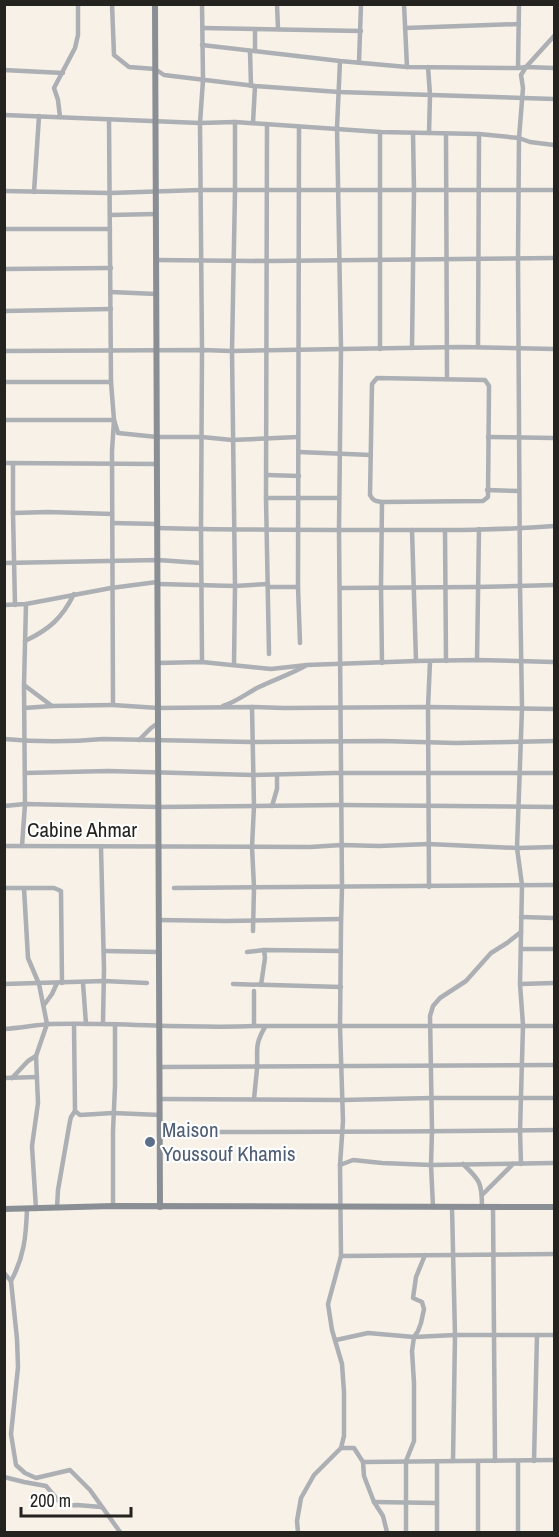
<svg xmlns="http://www.w3.org/2000/svg" width="559" height="1537" viewBox="0 0 559 1537" font-family="'Archivo Narrow',sans-serif">
<style>
.lines{fill:none;stroke-linecap:round;stroke-linejoin:round}
.street{stroke:#acafb3;stroke-width:4.5}
.secondary{stroke:#8a8f95;stroke-width:6}
.service-dot{fill:#5c6f8a;stroke:#fff;stroke-width:2}
.labels{text-anchor:middle;stroke-width:4.5;stroke-linejoin:round;paint-order:stroke}
.street-label{font-size:21px;fill:#25231f;stroke:#fff}
.service-label{font-size:21px;fill:#4e5e75;stroke:#fff;text-anchor:start}
</style>
<rect width="100%" height="100%" fill="#f7f1e7"/>
<g class="lines">
<!-- street -->
<g class="street">
<polyline points="112,4 114,55 129,67 155,69 164,75 255,86 339,92 554,99"/>
<polyline points="277,4 278,29"/>
<polyline points="404,4 407,67"/>
<polyline points="203,28 361,31"/>
<polyline points="405,28 519,24"/>
<polyline points="255,30 255,51"/>
<polyline points="554,36 526,67 521,75 523,88 519,138 518,258 520,586 522,708 517,848 554,847"/>
<polyline points="202,45 340,61 407,67 518,68 526,67 554,68"/>
<polyline points="250,51 251,86"/>
<polyline points="359,62 361,4"/>
<polyline points="428,67 430,95 429,133"/>
<polyline points="518,68 519,4"/>
<polyline points="4,70 63,73"/>
<polyline points="4,115 200,123 235,122 380,132 479,134 519,138 530,142 554,145"/>
<polyline points="60,117 58,100 54,88 75,48 78,35 78,4"/>
<polyline points="109,120 111,382 114,420 112,451 113,705 158,708 252,707 284,708 428,707 554,709"/>
<polyline points="253,123 255,86"/>
<polyline points="267,124 266,498 269,654"/>
<polyline points="299,127 298,587 300,643"/>
<polyline points="380,132 380,349"/>
<polyline points="446,134 447,379"/>
<polyline points="4,191 110,193 200,190 554,190"/>
<polyline points="34,192 39,116"/>
<polyline points="110,215 156,214"/>
<polyline points="4,229 110,229"/>
<polyline points="156,260 268,261 554,258"/>
<polyline points="4,269 111,268"/>
<polyline points="111,292 156,294"/>
<polyline points="4,311 111,309"/>
<polyline points="478,347 479,134"/>
<polyline points="412,348 414,190 413,133"/>
<polyline points="4,351 202,350 232,351 461,347 554,349"/>
<path d="M 377,378 L 485,380 L 489,386 L 488,497 L 483,501 L 382,502 C 376,501 373,501 370,495 L 372,384 Z"/>
<polyline points="4,382 111,382"/>
<polyline points="4,420 114,420 118,433 157,437 202,437 232,440 298,437"/>
<polyline points="488,437 554,438"/>
<polyline points="299,452 371,455"/>
<polyline points="4,463 157,464"/>
<polyline points="13,464 13,513 15,605"/>
<polyline points="267,475 299,476"/>
<polyline points="487,490 519,491"/>
<polyline points="266,498 339,498"/>
<polyline points="382,502 381,587 382,663"/>
<polyline points="13,513 48,512 112,514"/>
<polyline points="112,523 157,524"/>
<path d="M 157,528 C 227,530 297,530 367,530 C 430,530 492,531 554,526"/>
<polyline points="412,530 416,661"/>
<polyline points="445,530 446,661"/>
<polyline points="4,563 158,560 201,563"/>
<polyline points="158,584 235,586 268,584"/>
<polyline points="268,587 298,587"/>
<polyline points="340,588 477,587 554,585"/>
<polyline points="4,605 26,604 111,588 157,582"/>
<path d="M 25,641 C 50,629 62,618 74,594"/>
<polyline points="477,660 479,529"/>
<polyline points="202,662 201,529 202,350 200,123 203,80 202,4"/>
<polyline points="158,663 202,662 271,669 307,665 416,661 477,660 554,662"/>
<polyline points="234,665 235,586 232,351 235,191 235,122"/>
<polyline points="24,685 52,706 113,705"/>
<path d="M 223,706 C 236,702 246,694 257,688 C 273,680 289,675 305,666"/>
<polyline points="252,707 254,806 252,847 254,887 253,931"/>
<polyline points="24,708 52,706"/>
<path d="M 4,739 C 37,742 70,742 103,739 L 252,742 L 382,741 L 456,743 L 554,741"/>
<polyline points="139,740 151,728 158,723"/>
<polyline points="25,773 108,771 253,775 334,773 554,773"/>
<polyline points="4,806 25,804 158,807 341,805 554,807"/>
<polyline points="272,806 277,789 277,775"/>
<polyline points="4,846 310,847 342,845 379,846 428,844 517,848 522,885 520,984 523,1025 520,1131 521,1164"/>
<polyline points="22,846 25,804 24,685 26,604"/>
<polyline points="101,847 104,969 103,1023"/>
<polyline points="429,887 428,707 430,662"/>
<polyline points="4,888 24,888 28,958 39,984 47,1024 36,1056 38,1103 32,1146 36,1209"/>
<polyline points="24,888 54,888 61,891 62,983"/>
<polyline points="174,888 554,885"/>
<polyline points="521,917 554,918"/>
<polyline points="159,920 226,921 341,919"/>
<polyline points="521,949 554,949"/>
<polyline points="104,951 159,952"/>
<polyline points="247,952 264,950 341,951"/>
<polyline points="83,983 86,1024"/>
<polyline points="4,984 104,981 147,983"/>
<polyline points="233,984 341,987"/>
<polyline points="520,984 554,983"/>
<polyline points="261,985 265,958 264,950"/>
<polyline points="254,991 254,1026"/>
<polyline points="44,1005 52,994 57,983"/>
<polyline points="74,1024 75,1111 80,1115 113,1113 160,1115"/>
<path d="M 4,1029 C 20,1028 35,1025 51,1024 C 119,1022 186,1029 254,1026 L 554,1026"/>
<polyline points="160,1067 554,1065"/>
<polyline points="4,1078 37,1077"/>
<polyline points="12,1078 28,1061 36,1056"/>
<polyline points="160,1099 342,1100 432,1098 554,1098"/>
<path d="M 254,1099 C 255,1089 256,1079 257,1069 C 258,1049 254,1046 265,1027"/>
<path d="M 160,1132 C 291,1132 423,1132 554,1130"/>
<path d="M 463,1164 C 480,1180 482,1183 482,1207"/>
<polyline points="340,1165 353,1160 382,1163 431,1165 554,1163"/>
<polyline points="482,1195 513,1164"/>
<polyline points="113,1206 113,1131 115,1086 115,1024"/>
<polyline points="433,1207 431,1165 432,1130 430,1016 433,1006 440,998 466,981 491,953 507,943 521,932"/>
<polyline points="452,1207 455,1335 453,1461"/>
<polyline points="493,1207 495,1461"/>
<polyline points="57,1208 58,1190 70,1121 71,1117 75,1111"/>
<polyline points="341,1256 554,1254"/>
<polyline points="4,1273 11,1281 17,1339 18,1367 11,1434 16,1465 25,1473 36,1478 70,1470 90,1490 120,1532"/>
<path d="M 11,1281 C 24,1257 26,1237 27,1209"/>
<polyline points="336,1340 368,1333 414,1337 455,1335 554,1335"/>
<polyline points="341,1448 354,1448 363,1462 364,1476 374,1502 383,1516 387,1532"/>
<polyline points="437,1461 437,1532"/>
<polyline points="534,1461 537,1335"/>
<polyline points="363,1462 554,1460"/>
<polyline points="4,1477 24,1482 46,1486 63,1506 77,1505 101,1507"/>
<polyline points="374,1502 437,1503"/>
<polyline points="298,1532 297,1521 301,1498 314,1475 341,1448 344,1436 344,1392 342,1364 332,1330 328,1304 341,1256 340,1165 343,1121 340,1027 341,925 342,887 339,530 341,348 337,128 340,61"/>
<polyline points="406,1532 406,1461 414,1441 414,1383 412,1351 414,1337 418,1331 421,1323 424,1309 422,1302 413,1298 416,1277 425,1255"/>
<polyline points="478,1532 478,1461"/>
<polyline points="518,1532 518,1461"/>
</g>
<!-- secondary -->
<g class="secondary">
<polyline points="155,4 160,1207"/>
<polyline points="4,1209 113,1206 554,1207"/>
</g>
</g>
<!-- markers -->
<circle class="service-dot" cx="150" cy="1142" r="6"/>
<g class="labels">
<!-- street labels -->
<g class="street-label">
<text x="82" y="837">Cabine Ahmar</text>
</g>
<!-- service labels -->
<g class="service-label">
<text x="162" y="1137">Maison<tspan x="162" dy="24">Youssouf Khamis</tspan></text>
</g>
</g>
<!-- border -->
<rect width="559" height="1537" fill="none" stroke="#25231f" stroke-width="12"/>
<!-- scale -->
<path d="M21 1507v9h110v-9" fill="none" stroke="#25231f" stroke-width="3"/>
<text x="30" y="1507" font-size="18" fill="#25231f" stroke="#ffffff" stroke-width="4.5" paint-order="stroke">200 m</text>
</svg>
